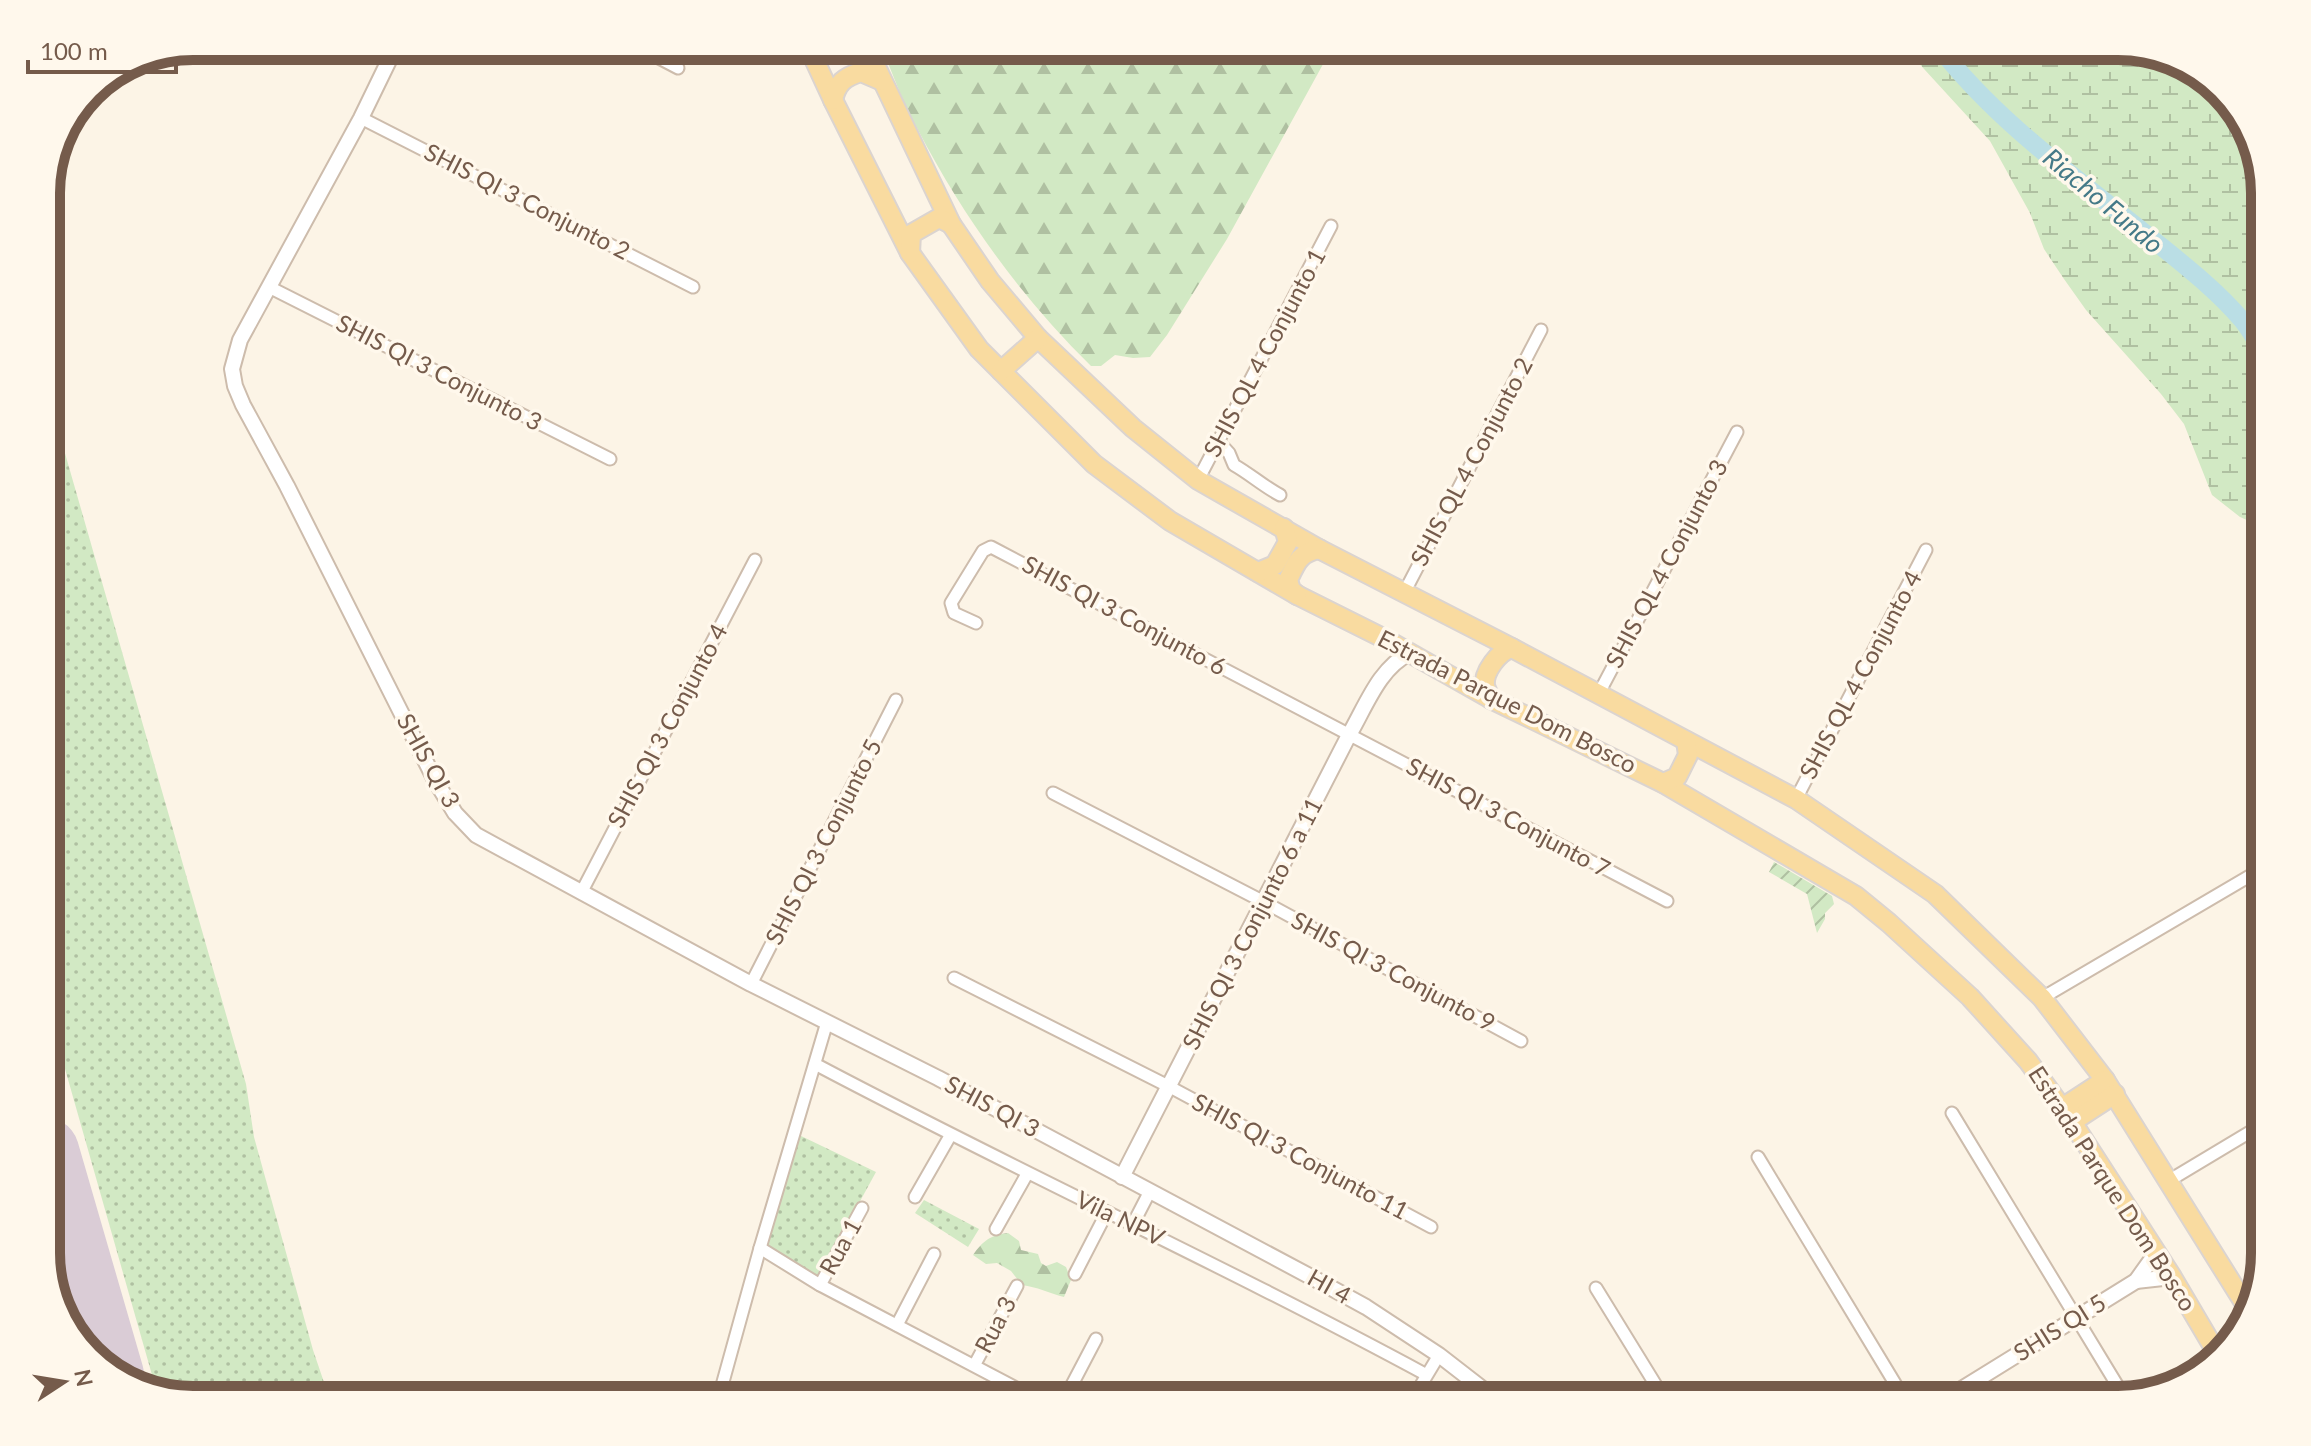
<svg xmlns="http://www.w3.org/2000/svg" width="2311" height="1446" viewBox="0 0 2311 1446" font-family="Lato,sans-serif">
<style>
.grass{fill:url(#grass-dots)}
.forest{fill:url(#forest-firs)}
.wetland{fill:url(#wetland-marsh)}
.garden{fill:url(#garden-furrows)}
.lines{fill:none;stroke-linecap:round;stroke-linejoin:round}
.river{stroke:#badee5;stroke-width:18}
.runway{stroke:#daccd6;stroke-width:66}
.minor-casing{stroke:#cdbcac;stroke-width:15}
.tertiary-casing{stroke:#cdbcac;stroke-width:18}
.primary-casing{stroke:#dbd4d0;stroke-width:22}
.minor{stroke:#fff;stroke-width:11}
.tertiary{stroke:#fff;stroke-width:14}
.primary{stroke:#f9dba0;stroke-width:18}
.labels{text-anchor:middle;stroke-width:7;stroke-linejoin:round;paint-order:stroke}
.street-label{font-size:24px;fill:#755b4b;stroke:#fff8ec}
.water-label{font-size:26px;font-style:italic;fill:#457a88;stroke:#fff8ec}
.rim{fill:none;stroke:#755b4b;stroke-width:10}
</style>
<defs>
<pattern id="grass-dots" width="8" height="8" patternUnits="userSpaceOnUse" patternTransform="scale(2)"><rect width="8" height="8" fill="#d2e9c4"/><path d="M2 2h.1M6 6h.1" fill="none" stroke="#afc0a1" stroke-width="1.8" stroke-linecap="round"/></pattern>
<pattern id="forest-firs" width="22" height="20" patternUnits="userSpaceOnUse" patternTransform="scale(2)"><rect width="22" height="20" fill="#d2e9c4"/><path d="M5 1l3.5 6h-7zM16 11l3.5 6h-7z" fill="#afc0a1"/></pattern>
<pattern id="wetland-marsh" width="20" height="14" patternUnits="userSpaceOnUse" patternTransform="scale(2)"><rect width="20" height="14" fill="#d2e9c4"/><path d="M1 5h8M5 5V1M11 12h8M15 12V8" fill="none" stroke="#afc0a1"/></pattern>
<pattern id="garden-furrows" width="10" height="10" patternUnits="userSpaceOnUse" patternTransform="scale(2)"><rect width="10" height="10" fill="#d2e9c4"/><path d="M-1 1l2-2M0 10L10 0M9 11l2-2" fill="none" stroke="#afc0a1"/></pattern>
</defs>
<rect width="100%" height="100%" fill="#fcf4e6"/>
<!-- grass -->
<g class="grass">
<polygon points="46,387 246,1084 254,1137 313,1350 330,1400 193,1400 156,1389 46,1002"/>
<polygon points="799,1135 876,1172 818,1278 766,1246"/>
<polygon points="924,1200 979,1229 968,1247 915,1213"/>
</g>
<!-- forest -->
<g class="forest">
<path d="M 881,46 L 1333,46 L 1227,239 L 1167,335 L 1150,357 L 1133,358 L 1115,355 L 1101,366 L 1091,366 C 1021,297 964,218 918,130 C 903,104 893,74 881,46 Z"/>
<path d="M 1008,1233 L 1019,1241 L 1021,1250 L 1038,1254 L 1041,1263 L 1046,1266 L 1057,1262 L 1066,1267 L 1071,1280 L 1064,1297 C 1049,1293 1037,1287 1022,1285 L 1011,1271 L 997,1263 L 986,1264 L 973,1255 C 983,1241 990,1235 1008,1233 Z"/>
</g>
<!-- wetland -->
<polygon class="wetland" points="1903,46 2118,46 2199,70 2246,120 2265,192 2265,528 2240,517 2212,495 2184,424 2161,394 2086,310 2064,279 2044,249 2030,213 1990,141"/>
<!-- garden -->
<polygon class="garden" points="1774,862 1832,896 1834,904 1825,913 1825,919 1817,933 1807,894 1769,872"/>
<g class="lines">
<!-- river -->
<path class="river" d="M 1938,46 C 1995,120 2074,176 2146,234 C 2179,261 2215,288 2242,320 C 2251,331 2258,344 2265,356"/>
<!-- runway -->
<polyline class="runway" points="46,1151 111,1375"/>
<defs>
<g id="minor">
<polyline points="636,46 678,68"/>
<polyline points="361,118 693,287"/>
<polyline points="269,287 610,459"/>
<path d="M 1218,441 L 1229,453 L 1234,465 C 1250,474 1263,486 1280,495"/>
<polyline points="1198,480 1331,226"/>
<polyline points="1404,593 1541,330"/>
<polyline points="976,623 954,613 951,603 983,551 991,547 1667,901"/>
<polyline points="1598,695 1737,432"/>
<polyline points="1053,793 1264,902 1521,1041"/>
<polyline points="1796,799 1926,550"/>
<polyline points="581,893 755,560"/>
<polyline points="954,978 1170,1087 1431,1227"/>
<polyline points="751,984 896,700"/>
<polyline points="2042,998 2265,867"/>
<path d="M 815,1064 C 1017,1171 1225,1266 1425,1374"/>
<polyline points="1952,1113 2125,1398"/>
<polyline points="1758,1157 1905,1400"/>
<polyline points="2170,1180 2265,1123"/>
<polyline points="915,1197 950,1136"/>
<polyline points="1133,1224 1150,1191"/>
<polyline points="996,1229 1027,1174"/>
<polyline points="760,1248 820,1285 1039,1400"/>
<polyline points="1075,1274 1107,1212"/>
<polyline points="820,1285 862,1208"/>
<polyline points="1596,1288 1665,1400"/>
<polyline points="897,1325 934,1254"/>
<polyline points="975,1364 1017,1286"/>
<polyline points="718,1400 760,1248 827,1022"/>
<polyline points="1064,1400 1096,1339"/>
<polyline points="1412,1400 1439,1355"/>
</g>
<g id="tertiary">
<polyline points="396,46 361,118 240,340 232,369 235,386 243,405 287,486 435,780 455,813 476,835 751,984 938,1078 1313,1278 1366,1307 1439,1355 1497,1400"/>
<path d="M 1122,1177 L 1349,735 C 1366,706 1379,668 1410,653"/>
<polyline points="2136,1281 2172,1277"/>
<polyline points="1944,1400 2136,1281 2156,1253"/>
</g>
<g id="primary">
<polyline points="808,46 833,100 910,253 979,349 1094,464 1170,521 1297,595 1387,640 1491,699 1663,783 1856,896 1889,923 1970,997 2028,1061 2072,1122 2172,1277 2218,1355"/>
<polyline points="866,46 951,224 990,281 1038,338 1133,428 1198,480 1319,549 1512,648 1796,799 1935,894 2042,998 2105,1080 2248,1309"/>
<path d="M 833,100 C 837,83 844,77 861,72 L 882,81"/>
<polyline points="910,253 911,234 939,218 951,224"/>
<polyline points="1001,371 1038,338"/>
<polyline points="1258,572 1275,565 1288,542 1284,528"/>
<path d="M 1297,595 L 1291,590 L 1288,580 C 1296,563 1299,553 1319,549"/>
<path d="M 1491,699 C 1489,695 1486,690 1485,686 C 1483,672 1499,651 1512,648"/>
<polyline points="1663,783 1677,777 1688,755 1686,741"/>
<polyline points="2062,1108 2105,1080"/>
<polyline points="2072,1122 2115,1094"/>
</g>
</defs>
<!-- minor casing -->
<use href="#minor" class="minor-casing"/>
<!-- tertiary casing -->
<use href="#tertiary" class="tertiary-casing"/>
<!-- primary casing -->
<use href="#primary" class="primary-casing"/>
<!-- minor -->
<use href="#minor" class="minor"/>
<!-- tertiary -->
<use href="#tertiary" class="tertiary"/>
<!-- primary -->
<use href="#primary" class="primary"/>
</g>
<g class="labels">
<!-- street labels -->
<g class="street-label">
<text transform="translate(527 202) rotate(27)" y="8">SHIS QI 3 Conjunto 2</text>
<text transform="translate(1265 353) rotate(-62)" y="8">SHIS QL 4 Conjunto 1</text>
<text transform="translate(439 373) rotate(27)" y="8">SHIS QI 3 Conjunto 3</text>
<text transform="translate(1472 462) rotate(-62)" y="8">SHIS QL 4 Conjunto 2</text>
<text transform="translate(1667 564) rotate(-62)" y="8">SHIS QL 4 Conjunto 3</text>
<text transform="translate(1124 616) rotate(28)" y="8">SHIS QI 3 Conjunto 6</text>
<text transform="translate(1861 675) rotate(-62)" y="8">SHIS QL 4 Conjunto 4</text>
<text transform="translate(1507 702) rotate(27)" y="8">Estrada Parque Dom Bosco</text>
<text transform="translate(668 726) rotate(-62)" y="8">SHIS QI 3 Conjunto 4</text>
<text transform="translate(428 761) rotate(61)" y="8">SHIS QI 3</text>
<text transform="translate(1508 818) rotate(28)" y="8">SHIS QI 3 Conjunto 7</text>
<text transform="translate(824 842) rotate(-63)" y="8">SHIS QI 3 Conjunto 5</text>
<text transform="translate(1253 924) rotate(-63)" y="8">SHIS QI 3 Conjunto 6 a 11</text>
<text transform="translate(1393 972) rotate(28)" y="8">SHIS QI 3 Conjunto 9</text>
<text transform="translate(992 1107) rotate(28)" y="8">SHIS QI 3</text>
<text transform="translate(1300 1157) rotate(28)" y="8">SHIS QI 3 Conjunto 11</text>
<text transform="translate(2112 1189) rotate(57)" y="8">Estrada Parque Dom Bosco</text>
<text transform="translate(1120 1219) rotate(26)" y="8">Vila NPV</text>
<text transform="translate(841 1247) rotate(-61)" y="8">Rua 1</text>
<text transform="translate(1329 1287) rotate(29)" y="8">HI 4</text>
<text transform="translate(996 1325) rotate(-62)" y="8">Rua 3</text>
<text transform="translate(2060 1328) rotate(-32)" y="8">SHIS QI 5</text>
</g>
<!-- water labels -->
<g class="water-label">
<text transform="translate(2103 201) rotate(40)" y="9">Riacho Fundo</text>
</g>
</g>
<!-- crop -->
<path d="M0 0H2311V1446H0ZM193 60H2118A133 133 0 0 1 2251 193V1253A133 133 0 0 1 2118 1386H193A133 133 0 0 1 60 1253V193A133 133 0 0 1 193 60Z" fill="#fff8ec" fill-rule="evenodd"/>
<path class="rim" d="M193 60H2118A133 133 0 0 1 2251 193V1253A133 133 0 0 1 2118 1386H193A133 133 0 0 1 60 1253V193A133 133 0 0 1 193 60Z"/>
<!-- north arrow -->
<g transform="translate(64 1382) rotate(78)" stroke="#fff8ec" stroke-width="6" paint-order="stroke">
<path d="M0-6L14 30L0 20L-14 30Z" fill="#755b4b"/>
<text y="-12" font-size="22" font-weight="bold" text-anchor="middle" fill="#755b4b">N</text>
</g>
<!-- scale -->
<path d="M28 60v12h148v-12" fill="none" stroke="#755b4b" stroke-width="4"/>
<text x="40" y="60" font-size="24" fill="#755b4b" stroke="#fff8ec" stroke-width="6" paint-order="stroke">100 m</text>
</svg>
